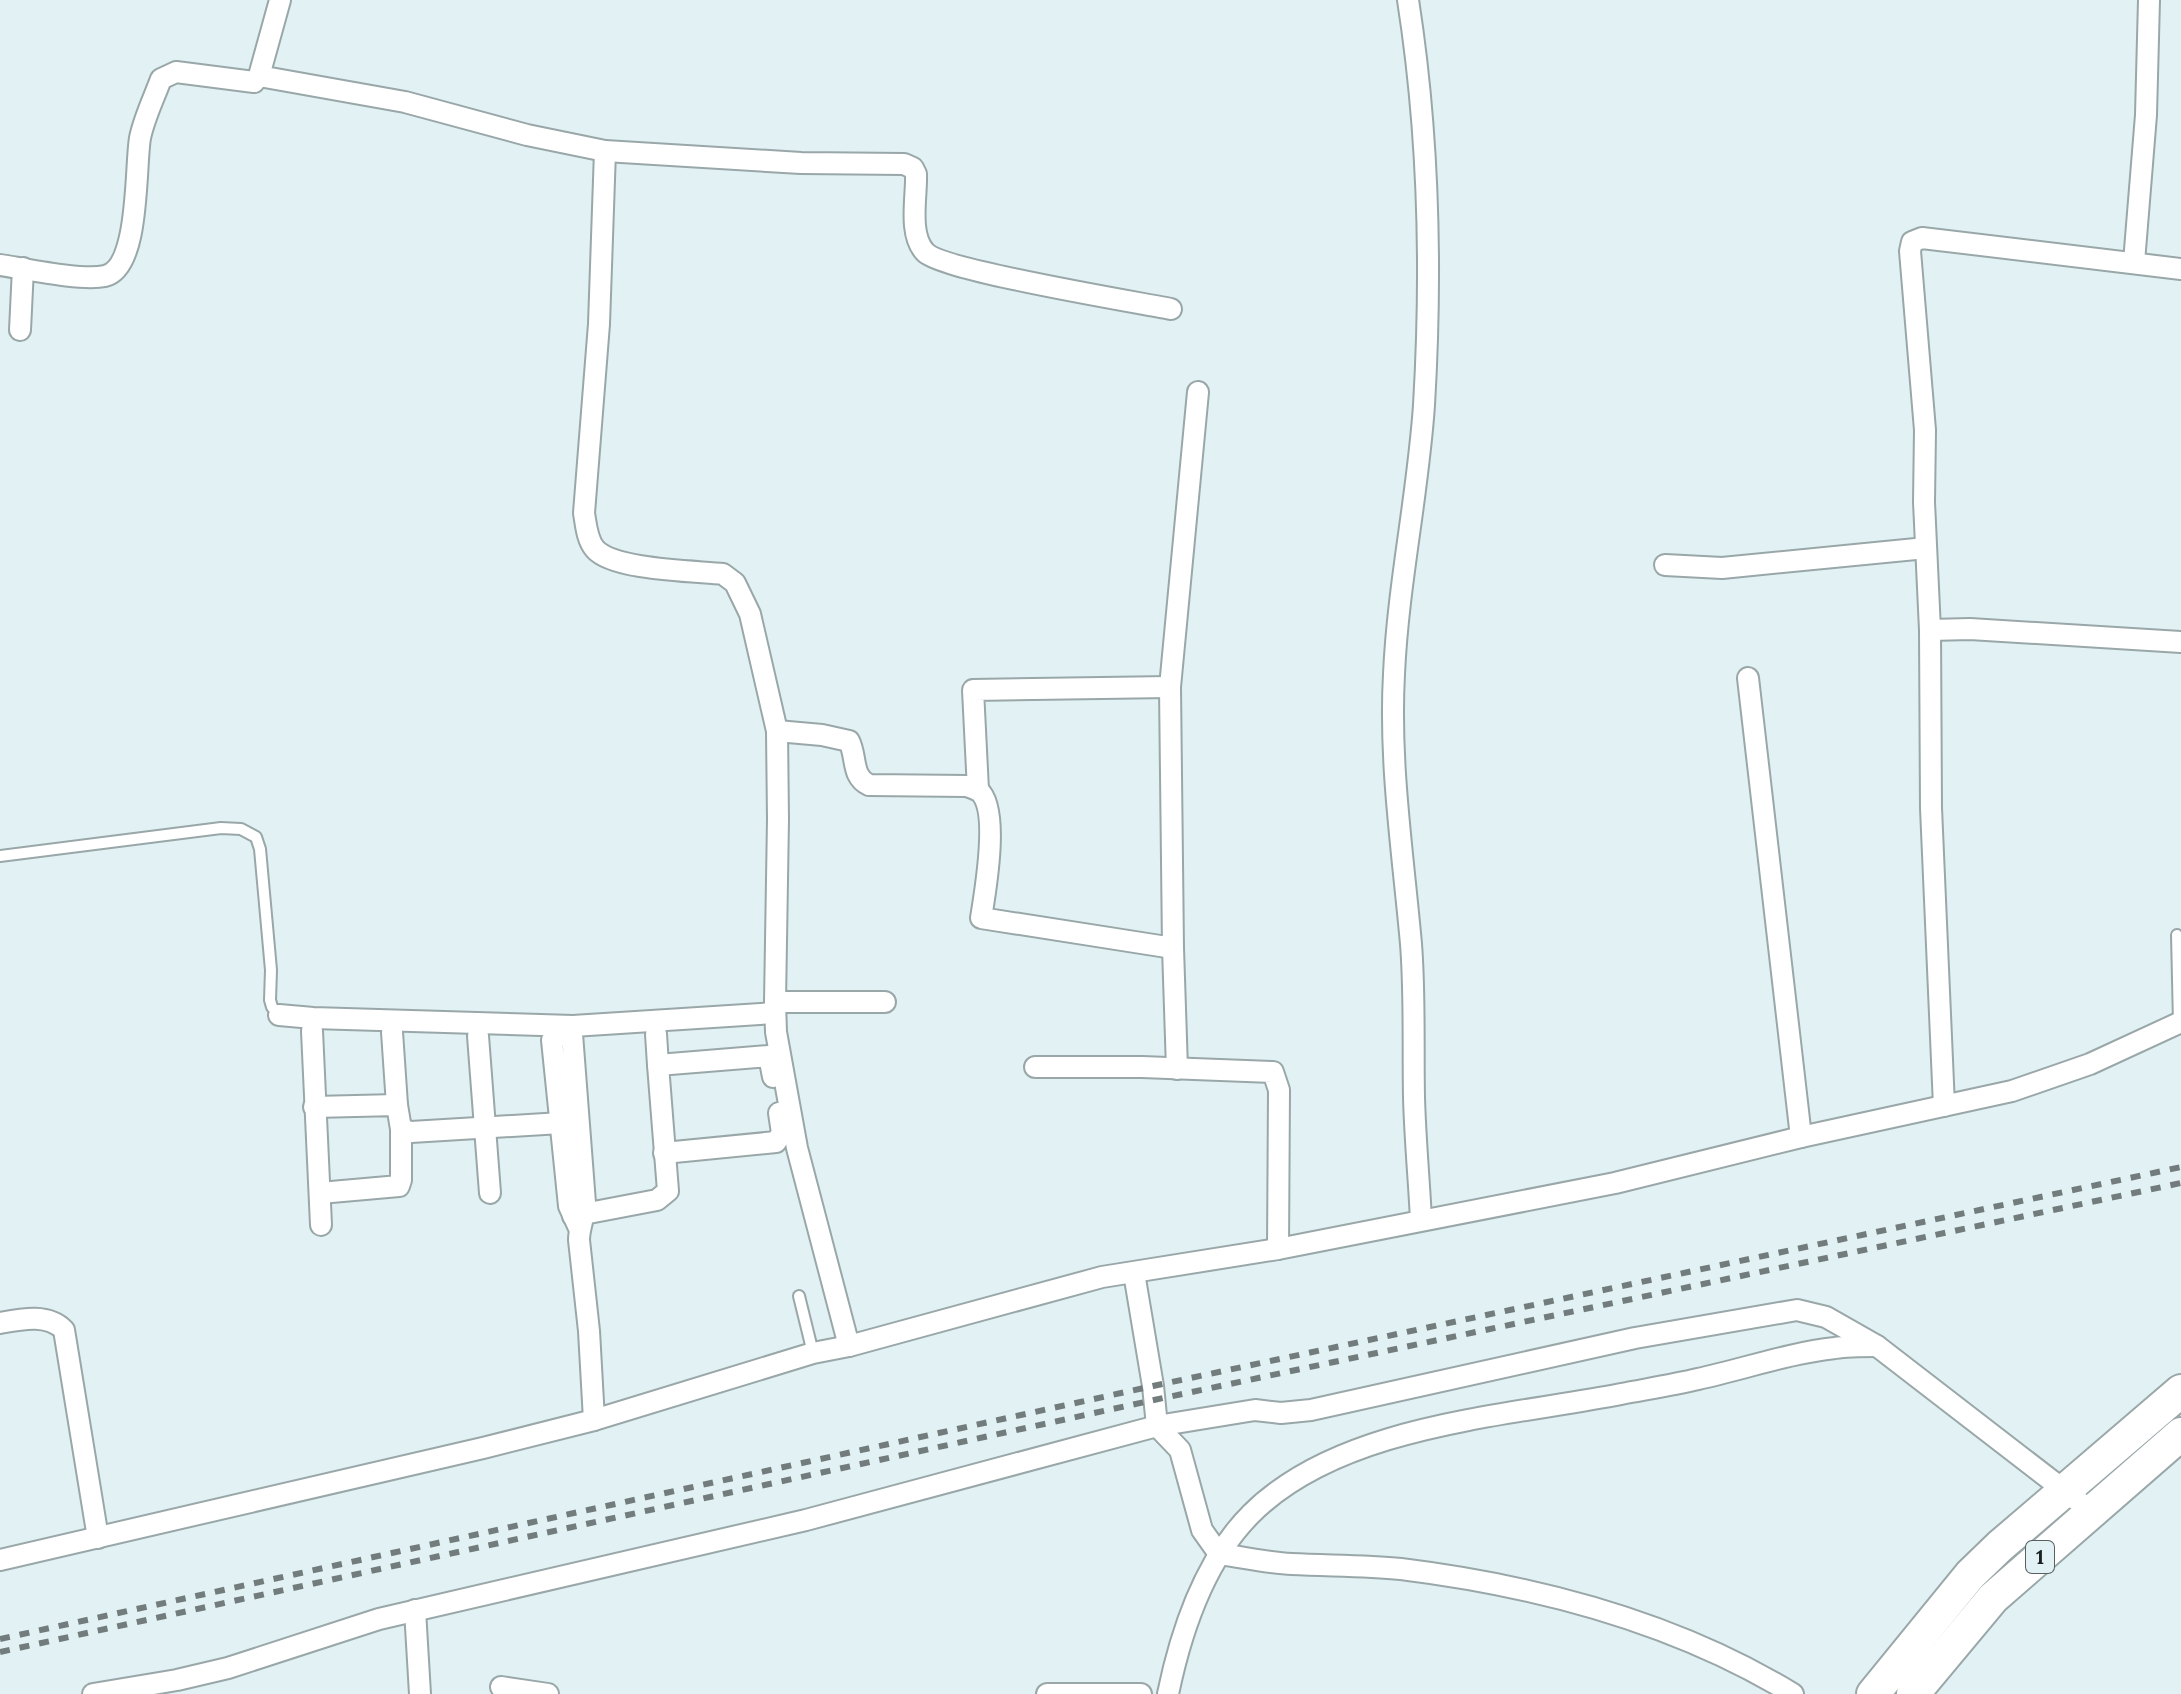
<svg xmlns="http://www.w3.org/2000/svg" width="2181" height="1694" viewBox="0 0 2181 1694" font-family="Lora,serif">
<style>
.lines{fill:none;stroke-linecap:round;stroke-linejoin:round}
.service-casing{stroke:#99a7a9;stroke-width:14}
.minor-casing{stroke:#99a7a9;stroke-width:24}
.trunk-casing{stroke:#99a7a9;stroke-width:36}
.service{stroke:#fff;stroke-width:10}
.minor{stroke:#fff;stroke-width:20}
.trunk{stroke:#fff;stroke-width:32}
.rail{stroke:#727c7d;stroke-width:6;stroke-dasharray:10 10;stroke-linecap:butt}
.labels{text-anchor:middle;stroke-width:8;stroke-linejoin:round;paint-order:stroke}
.shield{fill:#e2f1f3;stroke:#575f61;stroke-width:2}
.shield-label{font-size:20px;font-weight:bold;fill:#1b2122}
</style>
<rect width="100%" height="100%" fill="#e2f1f3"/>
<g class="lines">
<defs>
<g id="service">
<polyline points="0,856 221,828 241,829 256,837 260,849 271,970 270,1000 272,1007 279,1015"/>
<polyline points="2177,935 2179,1023"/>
<polyline points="799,1296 813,1353"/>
</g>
<g id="minor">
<path d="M 1408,0 C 1429,134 1432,270 1424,405 C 1418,495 1398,584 1394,674 C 1389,764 1403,854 1411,944 C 1415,995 1413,1046 1414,1097 C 1415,1138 1419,1179 1421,1220"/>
<path d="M 259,76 L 405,102 L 527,135 L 605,151 L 801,163 L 904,164 L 913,168 L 916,174 C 917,196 908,234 925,252 C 941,270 1135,302 1171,309"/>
<path d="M 605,151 L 599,324 L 584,513 C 586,525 587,540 595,549 C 613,570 694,571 723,574 L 735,583 L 750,614 L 777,731 L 778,819 L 775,1002 L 776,1032 L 797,1148 L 849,1346"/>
<polyline points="2134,262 2146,115 2149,0"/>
<path d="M 0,265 C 27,269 81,281 105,276 C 140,268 135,167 140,138 C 144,118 154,98 161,79 L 176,72 L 254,82 L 259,76 L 280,0"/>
<polyline points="2181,269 1922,238 1912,242 1910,251 1925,430 1924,502 1930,630 1970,629 2181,642"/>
<polyline points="20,330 23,268"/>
<polyline points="1665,565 1722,568 1926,548"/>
<polyline points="1930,630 1931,808 1944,1106"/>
<polyline points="1748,678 1801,1137"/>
<path d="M 777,731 L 822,735 L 849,741 C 857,756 851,777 869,785 L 967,786 C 970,787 977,790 979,791 C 1000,809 985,893 981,918 L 1173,948 L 1170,687 L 1198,392"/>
<polyline points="978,790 973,690 1170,687"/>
<polyline points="1173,948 1177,1069"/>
<polyline points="775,1002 885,1002"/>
<polyline points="279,1015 313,1018 573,1026 775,1013"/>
<polyline points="312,1031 321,1225"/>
<polyline points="392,1032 397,1105"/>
<polyline points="656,1034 658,1065"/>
<polyline points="478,1036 490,1193"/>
<polyline points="1035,1067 1142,1067 1273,1072 1279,1090 1278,1249"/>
<polyline points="314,1107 397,1105 401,1129 411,1132 561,1123"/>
<polyline points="664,1153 776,1142 782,1133 779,1113"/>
<polyline points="320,1193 399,1186 401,1180 401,1129"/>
<polyline points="573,1216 657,1200 668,1191 658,1065 769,1056 773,1077"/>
<path d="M 579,1228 L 569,1206 L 552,1040 L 555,1036 L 572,1034 L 585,1203 C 585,1216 579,1227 579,1240 L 589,1331 L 594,1420"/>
<path d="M 1134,1273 L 1153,1386 L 1157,1426 L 1180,1450 L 1202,1530 L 1219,1554 C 1243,1557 1267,1563 1292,1564 C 1328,1566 1364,1565 1401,1569 C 1538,1586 1675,1622 1793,1694"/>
<path d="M 0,1323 C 21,1319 48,1313 64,1330 L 98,1538"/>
<polyline points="0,1560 483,1448 594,1420 813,1353 849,1346 1102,1277 1278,1249 1615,1183 1801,1137 2012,1091 2090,1064 2181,1022"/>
<polyline points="415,1610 420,1694"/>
<polyline points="501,1687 548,1694"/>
<polyline points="93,1694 177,1680 228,1668 379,1619 806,1520 1157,1426 1255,1410 1281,1413 1311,1410 1635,1338 1797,1310 1826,1317 1877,1346 2091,1511"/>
<polyline points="1047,1694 1141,1694"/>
<path d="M 1168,1694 C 1181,1631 1204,1561 1251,1514 C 1340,1425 1503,1417 1621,1394 C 1647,1389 1673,1385 1698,1379 C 1744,1369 1789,1353 1835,1348 C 1848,1346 1863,1346 1877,1346"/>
</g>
<g id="trunk">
<polyline points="1873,1694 1970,1575 2000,1546 2181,1391"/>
<polyline points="1913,1694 1993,1598 2181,1434"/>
</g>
</defs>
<!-- service casing -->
<use href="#service" class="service-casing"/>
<!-- minor casing -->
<use href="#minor" class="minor-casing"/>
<!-- trunk casing -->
<use href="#trunk" class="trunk-casing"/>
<!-- service -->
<use href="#service" class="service"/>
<!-- minor -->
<use href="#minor" class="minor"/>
<!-- trunk -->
<use href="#trunk" class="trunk"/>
<!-- rail -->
<g class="rail">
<polyline points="0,1639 1153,1386 2181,1167"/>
<polyline points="0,1652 1154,1400 2181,1183"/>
</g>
</g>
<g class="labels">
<!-- shield labels -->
<rect class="shield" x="2026" y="1541" width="28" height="32" rx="6"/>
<g class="shield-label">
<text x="2040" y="1564">1</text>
</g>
</g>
</svg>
